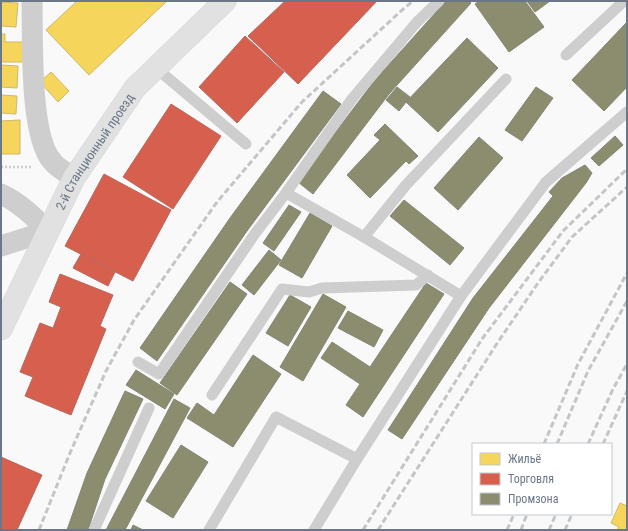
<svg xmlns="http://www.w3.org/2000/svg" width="628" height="531" viewBox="0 0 628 531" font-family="'Roboto Condensed',sans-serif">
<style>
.homes{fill:#f6d55c;stroke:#ccb969}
.shops{fill:#d6604d;stroke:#b5675f}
.industry{fill:#8c8c6e;stroke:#828676}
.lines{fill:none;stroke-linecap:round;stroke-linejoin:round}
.secondary-casing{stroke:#d5d6d7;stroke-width:23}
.path{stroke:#cbccce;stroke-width:2.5;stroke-dasharray:2 2;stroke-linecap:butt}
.lane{stroke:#cececf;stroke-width:11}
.street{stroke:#cececf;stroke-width:21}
.secondary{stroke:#e1e1e2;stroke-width:22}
.rail{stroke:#c3c5c7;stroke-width:3;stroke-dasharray:6 3;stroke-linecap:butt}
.labels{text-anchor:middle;stroke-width:4;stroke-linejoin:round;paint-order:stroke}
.street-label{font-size:13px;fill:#697788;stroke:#fff}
</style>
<rect width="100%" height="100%" fill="#f9f9f9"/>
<!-- homes -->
<g class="homes">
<polygon points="77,1 167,1 89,75 46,30"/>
<polygon points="1,2 18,3 16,27 1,26"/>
<polygon points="1,34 5,34 5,42 26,42 26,62 1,62"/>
<polygon points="1,65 18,66 17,88 1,87"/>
<polygon points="51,72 69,91 58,102 40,82"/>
<polygon points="1,95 17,96 16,114 1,113"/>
<polygon points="20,120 20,154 1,154 1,121"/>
<polygon points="620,503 627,506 627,530 617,530 619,527 611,523"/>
</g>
<!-- shops -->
<g class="shops">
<polygon points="285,1 377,1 298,84 248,36"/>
<polygon points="245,36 284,72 237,123 199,87"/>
<polygon points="171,104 221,136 173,209 123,177"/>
<polygon points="104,174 171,210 133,281 65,246"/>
<polygon points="81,254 115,272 108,286 73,268"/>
<polygon points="60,274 113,295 100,326 106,329 71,415 25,396 33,377 20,372 40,323 53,328 61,307 49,302"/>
<polygon points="1,457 42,475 17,530 1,530"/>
</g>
<!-- industry -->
<g class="industry">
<polygon points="446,1 469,1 471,3 389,94 313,194 298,182 375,80"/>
<polygon points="480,1 525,1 544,27 509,52 475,4"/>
<polygon points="527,1 550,1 535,12"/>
<polygon points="627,22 627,87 604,111 572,80"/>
<polygon points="467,38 498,68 438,132 406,102"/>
<polygon points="397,87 410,97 399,111 386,100"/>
<polygon points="536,87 553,98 522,141 505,130"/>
<polygon points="323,91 341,104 247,231 157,361 140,348 230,218"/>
<polygon points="385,124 418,156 409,164 406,161 370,198 347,175 380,140 374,135"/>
<polygon points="615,136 623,145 599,166 591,158"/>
<polygon points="479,137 503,158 458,210 434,188"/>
<polygon points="585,165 592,173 586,183 489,308 402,439 388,430 473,298 553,196 549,192 562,178"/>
<polygon points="404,200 464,248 450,265 390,216"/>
<polygon points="289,205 301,212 274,251 263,243"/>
<polygon points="310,213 332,226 302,278 279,265"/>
<polygon points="269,250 281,260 254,295 242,285"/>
<polygon points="230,282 247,294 177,395 160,383"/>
<polygon points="426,283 444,294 363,417 346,405 360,384 321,358 332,342 370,367"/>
<polygon points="323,294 346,307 303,381 280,367"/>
<polygon points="290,295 311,307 288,346 266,333"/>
<polygon points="348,311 383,330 374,347 338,328"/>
<polygon points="253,355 281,374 233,447 187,418 197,403 214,415"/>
<polygon points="136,370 174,394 165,409 126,385"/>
<polygon points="125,391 143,399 105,479 88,530 67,530 87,473"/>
<polygon points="174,399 190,408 125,530 106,530"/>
<polygon points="181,445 208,462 173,518 146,501"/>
<polygon points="133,525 143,530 131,530"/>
</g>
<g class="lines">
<defs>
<g id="secondary">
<path id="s1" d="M 1,329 L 74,178 L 135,88 L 225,1"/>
</g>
</defs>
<!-- secondary casing -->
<use href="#secondary" class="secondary-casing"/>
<!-- path -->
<polyline class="path" points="1,167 32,167"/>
<!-- lane -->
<g class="lane">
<polyline points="566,55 624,1"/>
<polyline points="156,68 246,144"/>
<polyline points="286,193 364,237 461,296"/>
<polyline points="364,237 406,185 506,79"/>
<polyline points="138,362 159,374 254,235 286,193 352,99 417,22 439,1"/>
<polyline points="212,395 282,289 309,292 322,288 416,285 428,275"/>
<polyline points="94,530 149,408"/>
<polyline points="209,530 276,417 357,459"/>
<polyline points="314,530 357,459 461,296 546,182 627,112"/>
</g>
<!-- street -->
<g class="street">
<path d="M 32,1 C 33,37 29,135 52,161 C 57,168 67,173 74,178"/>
<path d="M 1,194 C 19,202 34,217 48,231 L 1,246"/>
</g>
<!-- secondary -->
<use href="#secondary" class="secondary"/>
<!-- rail -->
<g class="rail">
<polyline points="544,444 578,364 627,273"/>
<polyline points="557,444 588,371 627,301"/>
<polyline points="588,444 613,389 627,364"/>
<polyline points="603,444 627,391"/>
<polyline points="39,530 70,453 106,371 134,320 217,202 302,102 401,11 413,1"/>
<polyline points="363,530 482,339 563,231 627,169"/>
<polyline points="378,530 496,345 538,283 572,237 627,187"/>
<polyline points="507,530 514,514"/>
<polyline points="521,530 527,514"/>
<polyline points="549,530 556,514"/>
<polyline points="565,530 572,514"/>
</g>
</g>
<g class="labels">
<!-- street labels -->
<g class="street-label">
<text dy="5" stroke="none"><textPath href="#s1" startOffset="201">2-й Станционный проезд</textPath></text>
</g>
</g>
<!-- border -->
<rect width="628" height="531" fill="none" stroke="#697788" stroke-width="4"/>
<!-- legend -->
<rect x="472" y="443" width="140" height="72" fill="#ffffff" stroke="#c3c9cf"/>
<rect x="480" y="453" width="20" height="12" fill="#f6d55c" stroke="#c3c9cf"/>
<text x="508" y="463" font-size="12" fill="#697788">Жильё</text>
<rect x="480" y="473" width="20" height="12" fill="#d6604d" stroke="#c3c9cf"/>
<text x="508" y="483" font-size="12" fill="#697788">Торговля</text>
<rect x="480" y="493" width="20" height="12" fill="#8c8c6e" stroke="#c3c9cf"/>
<text x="508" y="503" font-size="12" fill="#697788">Промзона</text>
</svg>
